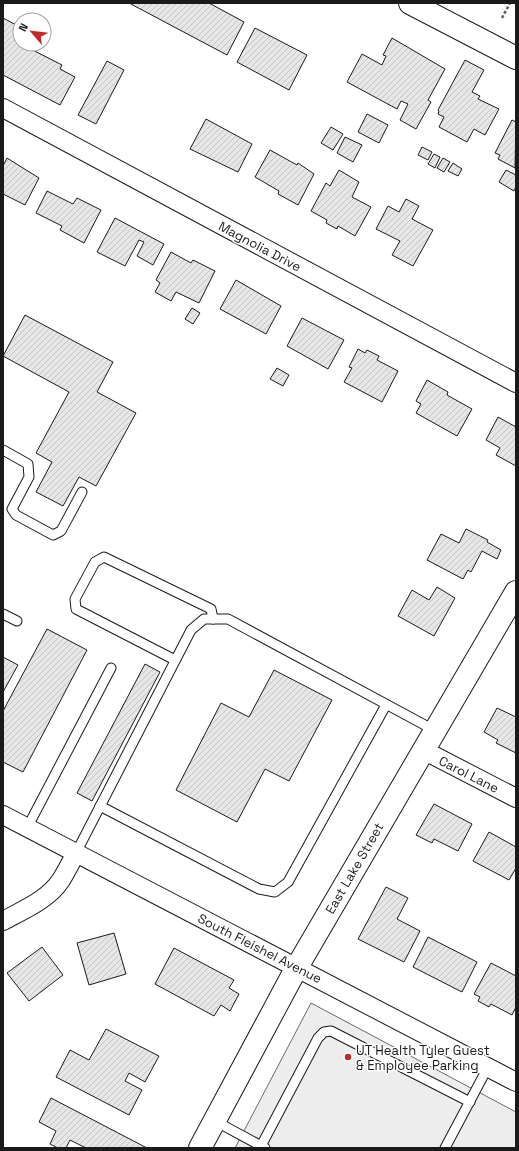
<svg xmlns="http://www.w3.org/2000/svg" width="519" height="1151" viewBox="0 0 519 1151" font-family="'Space Grotesk',sans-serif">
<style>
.parking{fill:#ededed;stroke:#6a6a6a}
.building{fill:url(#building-hatch);stroke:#1a1a1a}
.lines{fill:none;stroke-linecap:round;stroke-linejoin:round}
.lane-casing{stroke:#1a1a1a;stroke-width:11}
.street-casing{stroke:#1a1a1a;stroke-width:20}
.secondary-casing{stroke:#1a1a1a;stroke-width:24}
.path{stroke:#5f5f5f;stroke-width:2.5;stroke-dasharray:3 2;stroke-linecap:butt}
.lane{stroke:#fff;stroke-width:9}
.street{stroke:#fff;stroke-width:18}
.secondary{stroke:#fff;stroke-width:22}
.poi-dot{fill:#c62828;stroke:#fff;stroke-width:1.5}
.labels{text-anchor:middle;stroke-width:3;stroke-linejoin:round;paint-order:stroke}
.street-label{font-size:13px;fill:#1a1a1a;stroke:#fff}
.poi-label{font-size:13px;fill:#1a1a1a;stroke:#fff;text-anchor:start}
</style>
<defs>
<pattern id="building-hatch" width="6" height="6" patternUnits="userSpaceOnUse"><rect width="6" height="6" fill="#e6e6e6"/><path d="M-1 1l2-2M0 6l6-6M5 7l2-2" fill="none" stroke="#c5c5c5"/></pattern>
</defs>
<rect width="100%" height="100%" fill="#fff"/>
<!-- parking -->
<polygon class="parking" points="311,1003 516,1112 516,1148 235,1148"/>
<!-- building -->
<g class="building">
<polygon points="129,3 209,3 244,22 227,55"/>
<polygon points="3,18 20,27 20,36 17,42 62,65 60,69 75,77 60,105 3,75"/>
<polygon points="255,28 307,55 289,90 237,62"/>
<polygon points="392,38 445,69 428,100 431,102 416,129 400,120 408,104 401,101 397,109 347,82 362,54 382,65 386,56 383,55"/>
<polygon points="465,60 484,70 472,92 480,96 478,99 499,109 485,135 474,129 467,142 439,127 444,117 438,114 439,111 438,110"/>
<polygon points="107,61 124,70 96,124 78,115"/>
<polygon points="367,114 388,125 379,143 358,132"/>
<polygon points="206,119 252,144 238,172 190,149"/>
<polygon points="512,120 516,122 515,168 498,159 500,155 495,153"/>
<polygon points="331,127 343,134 333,150 321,143"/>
<polygon points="345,137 362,145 353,162 337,153"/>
<polygon points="422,147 432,152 428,160 418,155"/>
<polygon points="270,150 297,165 298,163 314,174 298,205 278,194 279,191 255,177"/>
<polygon points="434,154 440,157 435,168 428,164"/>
<polygon points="7,158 39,178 25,205 3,194 3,166"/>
<polygon points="443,158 450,162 444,172 437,168"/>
<polygon points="453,163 462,169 458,176 448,171"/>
<polygon points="339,170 359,182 352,197 371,207 355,236 338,226 337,229 326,223 327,220 311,211 326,183 330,186"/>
<polygon points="506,170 516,175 516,187 514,191 499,182"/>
<polygon points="47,191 73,204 77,198 101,210 84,243 60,230 62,226 36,213"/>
<polygon points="406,199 419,206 412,219 433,230 413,266 392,255 400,241 376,229 388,206 399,212"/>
<polygon points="115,218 164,244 153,265 137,256 144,242 139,240 125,266 97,252"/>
<polygon points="171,252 191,263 193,260 215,271 199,303 176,292 171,301 155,292 160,283 156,280"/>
<polygon points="236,280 281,306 266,334 220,309"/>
<polygon points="192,308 200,313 193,324 185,319"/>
<polygon points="25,315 113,362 97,392 136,413 96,486 79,477 63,506 36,492 52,462 36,453 69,392 3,356"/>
<polygon points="302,318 344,340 328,369 287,346"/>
<polygon points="358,349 365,353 367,350 379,356 377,360 398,371 382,402 344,382 352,368 349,367"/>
<polygon points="277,368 289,375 283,386 270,379"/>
<polygon points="427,380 448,392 447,395 472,409 457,436 416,413 421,404 416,401"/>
<polygon points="498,417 516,427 516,466 496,455 500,448 486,440"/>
<polygon points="466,529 488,540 487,542 501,550 497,559 482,551 471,572 468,570 463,579 427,560 441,534 459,543"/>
<polygon points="437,587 455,598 434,636 398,616 412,590 429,600"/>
<polygon points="47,629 87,650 23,772 3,762 3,711"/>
<polygon points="3,657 18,665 3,692"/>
<polygon points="145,664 160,672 92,801 77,793"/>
<polygon points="274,670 332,700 289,781 265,769 237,822 176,790 221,703 249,717"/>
<polygon points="497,708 516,717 516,753 496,743 498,740 484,732"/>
<polygon points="434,804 472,824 458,851 434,839 432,843 416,835"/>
<polygon points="489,832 516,847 516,868 509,880 473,861"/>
<polygon points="386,887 408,898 397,919 420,931 404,962 358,939"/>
<polygon points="114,933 126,974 89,985 77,943"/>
<polygon points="428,937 477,962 462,992 413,967"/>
<polygon points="42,947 63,975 29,1001 7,973"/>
<polygon points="174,948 234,980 229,988 239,994 230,1011 221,1005 214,1016 155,984"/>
<polygon points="491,963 516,976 516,1007 512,1015 491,1004 489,1007 478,1001 480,997 474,994"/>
<polygon points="106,1029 159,1056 145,1082 129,1073 125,1081 142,1090 129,1115 56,1077 70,1050 89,1060"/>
<polygon points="51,1098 147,1148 86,1148 70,1140 66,1148 58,1148 50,1144 56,1131 39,1122"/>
</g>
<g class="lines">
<defs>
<g id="lane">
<polyline points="3,450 28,464 29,477 12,509 16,515 53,535 61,531 82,492"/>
<polyline points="3,614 17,621"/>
<polyline points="175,660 76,609 75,599 95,562 104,557 211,609 213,619"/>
<polyline points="100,806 259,889 275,892 288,882 386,705"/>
<polyline points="27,828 111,668"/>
<polyline points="76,853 191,630 204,619 228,619 434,730"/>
<polyline points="215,1121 265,1148"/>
<polyline points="261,1146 318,1038 324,1032 331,1031 470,1102"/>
<polyline points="445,1148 488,1067"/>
</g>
<g id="street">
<polyline points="3,108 516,383"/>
<polyline points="423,750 516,798"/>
<polyline points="3,815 516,1082"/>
<path d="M 3,921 C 23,910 48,900 61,880 C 66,872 71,862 76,853"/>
</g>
<g id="secondary">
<polyline points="410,3 516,58"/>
<polyline points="200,1148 297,967 516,592"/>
</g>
</defs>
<!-- lane casing -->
<use href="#lane" class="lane-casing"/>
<!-- street casing -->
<use href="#street" class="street-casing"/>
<!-- secondary casing -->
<use href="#secondary" class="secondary-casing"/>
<!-- path -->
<polyline class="path" points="502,18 510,3"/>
<!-- lane -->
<use href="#lane" class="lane"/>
<!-- street -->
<use href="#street" class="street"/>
<!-- secondary -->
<use href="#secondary" class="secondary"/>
</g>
<!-- markers -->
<circle class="poi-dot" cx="348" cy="1057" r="4"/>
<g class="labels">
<!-- street labels -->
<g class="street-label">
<text transform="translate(260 246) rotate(28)" y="5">Magnolia Drive</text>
<text transform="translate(469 774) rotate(27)" y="5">Carol Lane</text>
<text transform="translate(354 868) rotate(-60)" y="5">East Lake Street</text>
<text transform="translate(260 948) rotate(27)" y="5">South Fleishel Avenue</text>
</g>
<!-- poi labels -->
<g class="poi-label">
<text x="356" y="1055">UT Health Tyler Guest<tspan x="356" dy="15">&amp; Employee Parking</tspan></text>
</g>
</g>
<!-- border -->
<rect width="519" height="1151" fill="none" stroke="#1a1a1a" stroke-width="8"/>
<!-- north arrow -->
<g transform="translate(32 32) rotate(298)"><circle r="19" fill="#ffffff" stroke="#a3a3a3"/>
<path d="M0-3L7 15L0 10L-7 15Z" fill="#c62828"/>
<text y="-6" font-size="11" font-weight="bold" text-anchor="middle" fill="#1a1a1a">N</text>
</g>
</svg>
